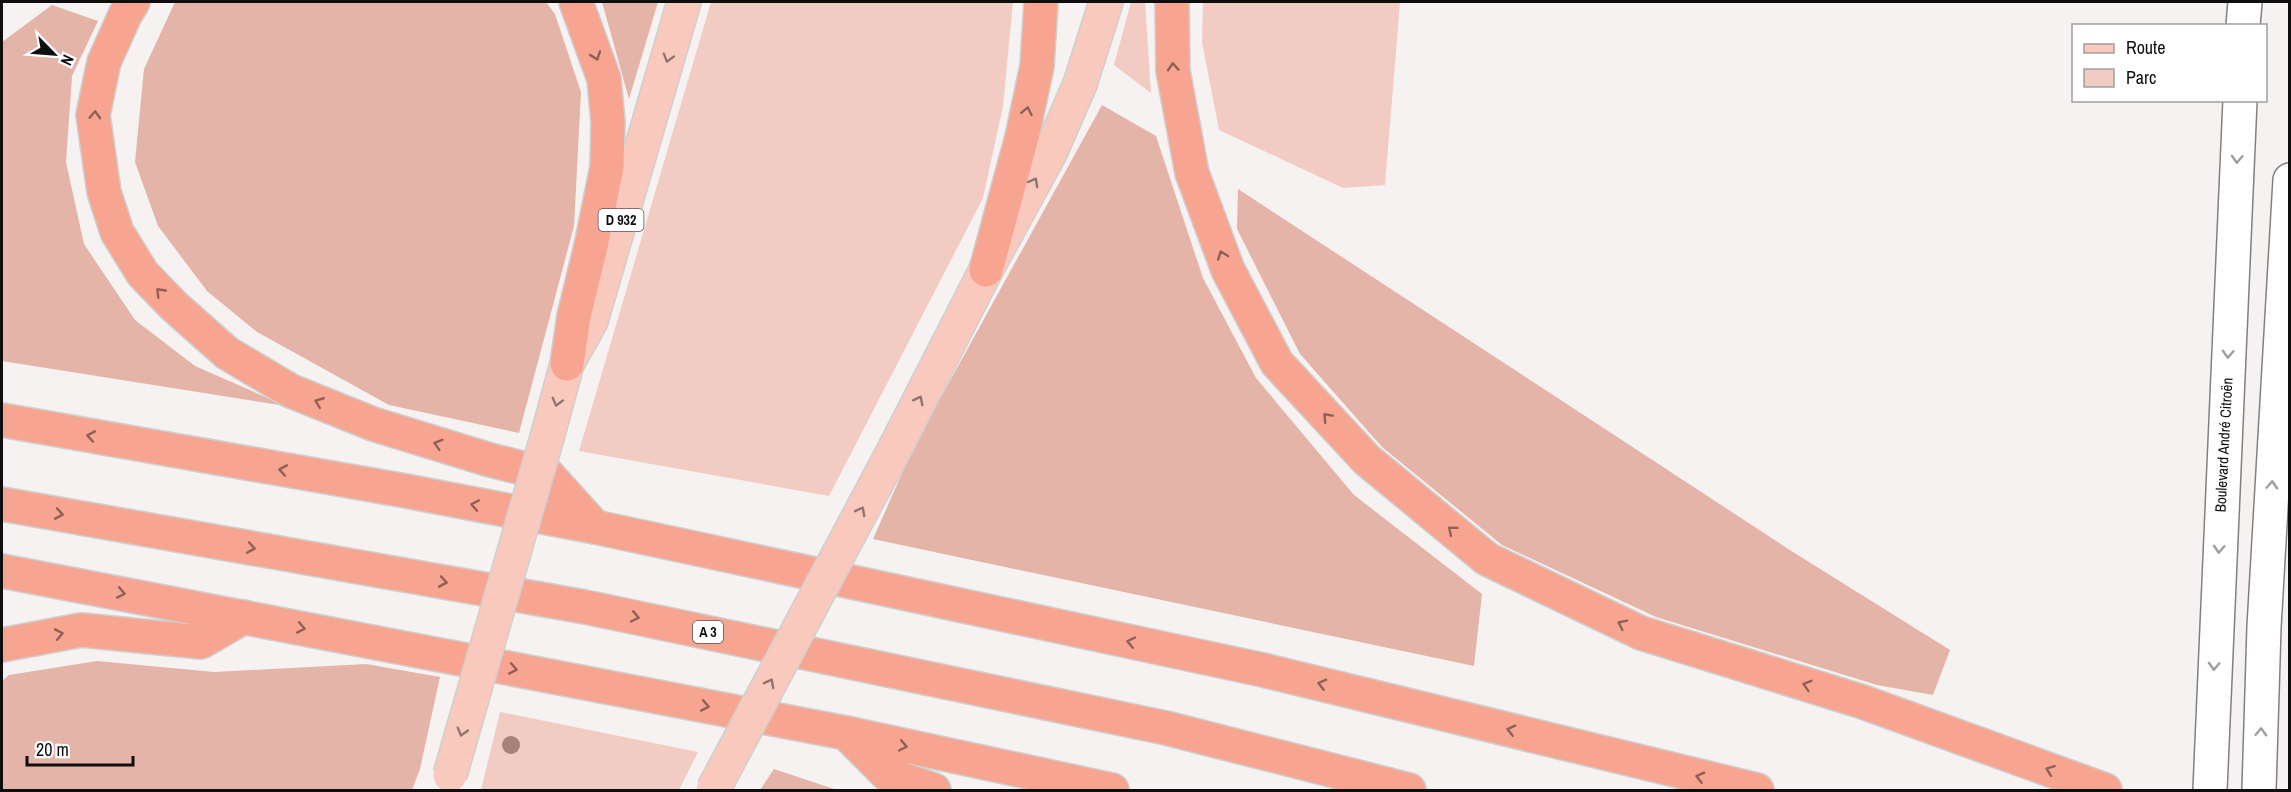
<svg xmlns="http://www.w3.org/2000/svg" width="2291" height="792" viewBox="0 0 2291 792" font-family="'Archivo Narrow',sans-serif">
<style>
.green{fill:#f2cbc2}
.forest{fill:#e4b4a8}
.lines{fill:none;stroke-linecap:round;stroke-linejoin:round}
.secondary-casing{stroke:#83807f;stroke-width:36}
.primary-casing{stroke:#cfcfcf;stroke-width:36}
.motorway-casing{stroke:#cfcfcf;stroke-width:36}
.secondary{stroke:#fff;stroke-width:33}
.primary{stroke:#fac9bd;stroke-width:33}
.motorway{stroke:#f7a591;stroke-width:33}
.primary-bridge-casing{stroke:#cfcfcf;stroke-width:36;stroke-linecap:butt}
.primary-bridge{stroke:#fac9bd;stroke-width:33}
.tree{fill:#a5837b}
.oneway{stroke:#8f6156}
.oneway2{stroke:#90756e}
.oneway3{stroke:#9f9f9f}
.labels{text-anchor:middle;stroke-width:5;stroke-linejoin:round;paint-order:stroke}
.shield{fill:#fff;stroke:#575656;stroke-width:1.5}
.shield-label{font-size:14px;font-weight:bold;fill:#0f0e0e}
.street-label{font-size:15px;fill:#0f0e0e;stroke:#fff}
</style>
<rect width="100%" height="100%" fill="#f5f2f1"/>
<!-- green -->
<g class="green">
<polygon points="711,2 1013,2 1003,106 983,198 829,496 579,451"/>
<polygon points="1131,2 1145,2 1151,93 1114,65"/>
<polygon points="1203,2 1400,2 1385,185 1343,188 1219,130 1202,42"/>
<polygon points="500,712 698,752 679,790 481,790"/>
</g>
<!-- forest -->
<g class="forest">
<polygon points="175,2 546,2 555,14 581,92 574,226 519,433 389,405 257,332 207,291 158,226 135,162 144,69"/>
<polygon points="602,2 658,2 629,99"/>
<polygon points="52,5 98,21 72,76 66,162 84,244 135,320 195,366 286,406 2,361 2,42"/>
<polygon points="1102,105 1156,136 1203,278 1256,378 1354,495 1482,594 1474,666 873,539 914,446"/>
<polygon points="1238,189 1793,552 1950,650 1933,695 1877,685 1656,617 1502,545 1382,447 1300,354 1237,229"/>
<polygon points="97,661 214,672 366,664 440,677 420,769 412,790 2,790 2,681 9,675"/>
<polygon points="774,769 837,790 760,790"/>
</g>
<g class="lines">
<defs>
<g id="secondary">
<polyline points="2243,26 2245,2"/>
<polyline points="2210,790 2240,100"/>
<polyline points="2259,790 2264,627 2290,180"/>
</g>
<g id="primary">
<polyline points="548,434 567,364 591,321 684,2"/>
<polyline points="893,452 986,270 1050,153 1080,84 1106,2"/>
</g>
<g id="motorway">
<polyline points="133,2 125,15 104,62 93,115 104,192 117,232 143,274 174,306 227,353 291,391 373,424 490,460 547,474 595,527"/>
<polyline points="1172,2 1173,71 1192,173 1228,270 1277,363 1367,460 1487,559 1641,633 1863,702 2105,790"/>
<polyline points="986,270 1022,137 1037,66 1041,2"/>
<polyline points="567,364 574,316 591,246 607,167 608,122 604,79 576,2"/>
<polyline points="2,420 406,491 595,527 1263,670 1757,790"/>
<polyline points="2,504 585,607 1166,728 1409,790"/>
<polyline points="2,571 846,733 1112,790"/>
<polyline points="2,645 81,630 201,642 244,617"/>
<polyline points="846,733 887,774 934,790"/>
</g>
</defs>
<!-- secondary casing -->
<use href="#secondary" class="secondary-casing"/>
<!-- primary casing -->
<use href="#primary" class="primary-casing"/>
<!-- motorway casing -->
<use href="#motorway" class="motorway-casing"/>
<!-- secondary -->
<use href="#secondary" class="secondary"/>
<!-- primary -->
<use href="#primary" class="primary"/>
<!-- motorway -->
<use href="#motorway" class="motorway"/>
<defs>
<g id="primary-bridge">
<polyline points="450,775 548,434"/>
<polyline points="713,790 893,452"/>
</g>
</defs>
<!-- primary-bridge casing -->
<use href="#primary-bridge" class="primary-bridge-casing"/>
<!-- primary-bridge -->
<use href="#primary-bridge" class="primary-bridge"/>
</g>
<!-- trees -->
<circle class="tree" cx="511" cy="745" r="9"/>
<!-- one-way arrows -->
<defs><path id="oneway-chevron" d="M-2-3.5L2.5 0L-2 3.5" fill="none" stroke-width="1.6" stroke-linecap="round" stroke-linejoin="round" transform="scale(1.5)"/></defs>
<g class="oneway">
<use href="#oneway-chevron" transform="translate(596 56) rotate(71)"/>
<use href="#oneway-chevron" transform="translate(1173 67) rotate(-94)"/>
<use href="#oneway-chevron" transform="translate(1027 111) rotate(-78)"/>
<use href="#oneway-chevron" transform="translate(95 115) rotate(-88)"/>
<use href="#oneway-chevron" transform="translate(1222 255) rotate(-110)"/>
<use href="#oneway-chevron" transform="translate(160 292) rotate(-134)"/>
<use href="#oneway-chevron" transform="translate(319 402) rotate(-158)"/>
<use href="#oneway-chevron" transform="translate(1327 417) rotate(-133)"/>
<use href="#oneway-chevron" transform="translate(91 436) rotate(-170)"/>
<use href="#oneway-chevron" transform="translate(438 444) rotate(-163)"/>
<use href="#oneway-chevron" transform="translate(283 470) rotate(-170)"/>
<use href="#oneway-chevron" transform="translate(475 505) rotate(-169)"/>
<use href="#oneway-chevron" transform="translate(59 514) rotate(10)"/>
<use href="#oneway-chevron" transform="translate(1452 530) rotate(-140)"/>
<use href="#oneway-chevron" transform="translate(251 548) rotate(10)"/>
<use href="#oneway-chevron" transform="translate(443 582) rotate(10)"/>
<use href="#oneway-chevron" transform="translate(121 593) rotate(11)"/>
<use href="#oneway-chevron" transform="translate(635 617) rotate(12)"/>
<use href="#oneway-chevron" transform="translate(1622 624) rotate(-154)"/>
<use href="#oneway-chevron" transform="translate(301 628) rotate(11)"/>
<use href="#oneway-chevron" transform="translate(59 634) rotate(-11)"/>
<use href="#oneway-chevron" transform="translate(1131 642) rotate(-168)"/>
<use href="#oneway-chevron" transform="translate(513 669) rotate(11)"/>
<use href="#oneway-chevron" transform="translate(1322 684) rotate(-166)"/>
<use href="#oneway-chevron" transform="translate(1807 685) rotate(-163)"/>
<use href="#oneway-chevron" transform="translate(705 706) rotate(11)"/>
<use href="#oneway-chevron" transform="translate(1511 730) rotate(-166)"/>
<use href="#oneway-chevron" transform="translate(903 746) rotate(12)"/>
<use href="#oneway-chevron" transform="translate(2050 770) rotate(-160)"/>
<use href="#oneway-chevron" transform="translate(1700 777) rotate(-166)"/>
</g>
<g class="oneway2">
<use href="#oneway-chevron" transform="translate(668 58) rotate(106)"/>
<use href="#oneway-chevron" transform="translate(1034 182) rotate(-61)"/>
<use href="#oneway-chevron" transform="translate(919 400) rotate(-63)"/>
<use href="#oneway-chevron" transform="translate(557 402) rotate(105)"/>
<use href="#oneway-chevron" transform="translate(861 511) rotate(-62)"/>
<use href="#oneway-chevron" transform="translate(770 683) rotate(-62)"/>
<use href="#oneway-chevron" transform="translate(462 732) rotate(106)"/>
</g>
<g class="oneway3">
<use href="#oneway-chevron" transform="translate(2237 159) rotate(93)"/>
<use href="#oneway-chevron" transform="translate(2228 354) rotate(93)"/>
<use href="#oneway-chevron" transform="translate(2272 485) rotate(-87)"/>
<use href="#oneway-chevron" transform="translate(2219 549) rotate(93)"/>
<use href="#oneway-chevron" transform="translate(2214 666) rotate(92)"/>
<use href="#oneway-chevron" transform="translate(2261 732) rotate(-88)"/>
</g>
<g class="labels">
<!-- shield labels -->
<g class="shield">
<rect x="598.5" y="209" width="45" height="22" rx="4.5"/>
<rect x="693" y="621" width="30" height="22" rx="4.5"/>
</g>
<g class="shield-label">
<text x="621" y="225">D 932</text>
<text x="708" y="637">A 3</text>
</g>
<!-- street labels -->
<g class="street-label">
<text transform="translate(2224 445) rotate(-87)" y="5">Boulevard André Citroën</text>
</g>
</g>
<!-- border -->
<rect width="2291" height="792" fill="none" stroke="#0f0e0e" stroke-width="6"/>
<!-- legend -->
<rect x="2072" y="24" width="195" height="78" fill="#ffffff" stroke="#9f9f9f" stroke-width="1.5"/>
<rect x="2084" y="44" width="30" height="9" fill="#fac9bd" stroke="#9f9f9f" stroke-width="1.5"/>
<text x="2126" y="54" font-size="18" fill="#0f0e0e">Route</text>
<rect x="2084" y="69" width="30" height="18" fill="#f2cbc2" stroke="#9f9f9f" stroke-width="1.5"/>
<text x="2126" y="84" font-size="18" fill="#0f0e0e">Parc</text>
<!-- north arrow -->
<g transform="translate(54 54) rotate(115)" stroke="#ffffff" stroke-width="4.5" paint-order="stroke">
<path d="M0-4.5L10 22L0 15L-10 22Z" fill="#0f0e0e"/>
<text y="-9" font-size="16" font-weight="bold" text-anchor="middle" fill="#0f0e0e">N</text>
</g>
<!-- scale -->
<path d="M27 756v9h106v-9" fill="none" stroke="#0f0e0e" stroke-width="3"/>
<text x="36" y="756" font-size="18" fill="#0f0e0e" stroke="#ffffff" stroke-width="4.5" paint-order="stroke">20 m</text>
</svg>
